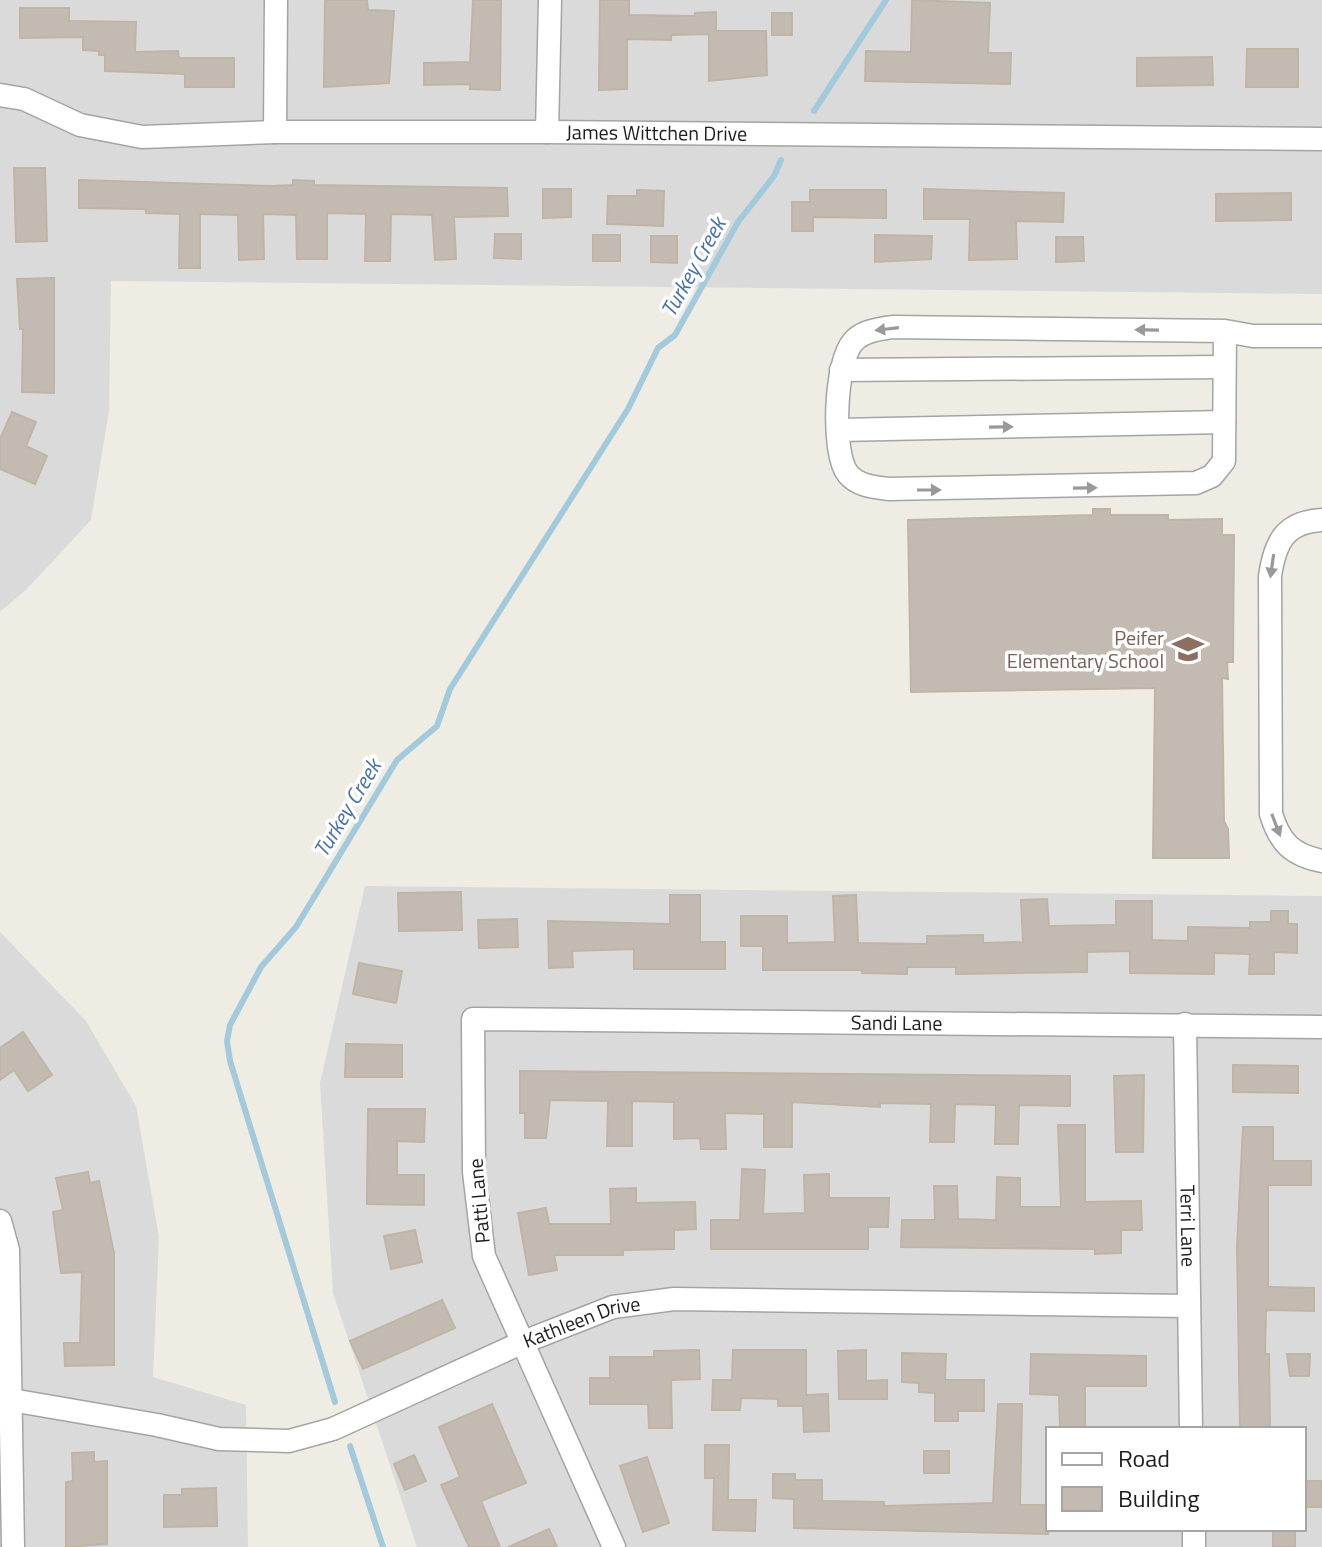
<svg xmlns="http://www.w3.org/2000/svg" width="1322" height="1547" viewBox="0 0 1322 1547" font-family="'Titillium Web',sans-serif">
<style>
.residential{fill:#dbdada;fill-rule:evenodd}
.lines{fill:none;stroke-linecap:round;stroke-linejoin:round}
.stream{stroke:#a3c9dd;stroke-width:6}
.building{fill:#c3bbb2;stroke:#c0b4a5;stroke-width:2}
.minor-casing{stroke:#a4a4a4;stroke-width:25}
.minor{stroke:#fff;stroke-width:22}
.oneway{fill:#999}
.labels{text-anchor:middle;stroke-width:7;stroke-linejoin:round;paint-order:stroke}
.street-label{font-size:20px;fill:#1d1d1d;stroke:#fff}
.education-label{font-size:20px;fill:#785e54;stroke:#fff;text-anchor:end}
.water-label{font-size:22px;font-style:italic;fill:#4970ad;stroke:#fff}
</style>
<rect width="100%" height="100%" fill="#efece3"/>
<!-- residential -->
<g class="residential">
<polygon points="0,0 1322,0 1322,294 111,281 109,411 91,520 26,590 0,612"/>
<path d="M 365,886 L 1322,896 L 1322,1547 L 417,1547 L 333,1293 L 320,1083 ZM 1048,1429 L 1304,1429 L 1304,1529 L 1048,1529 Z"/>
<polygon points="0,932 86,1021 136,1106 159,1237 153,1377 246,1405 248,1547 0,1547"/>
</g>
<g class="lines">
<!-- stream -->
<g class="stream">
<polyline points="814,111 886,0"/>
<polyline points="335,1402 230,1061 227,1041 230,1025 261,967 296,927 397,760 437,726 450,689 628,409 658,348 675,335 738,222 774,176 781,160"/>
<polyline points="350,1446 383,1547"/>
</g>
</g>
<!-- building -->
<g class="building">
<polygon points="325,0 367,0 368,10 394,11 389,83 324,87"/>
<polygon points="473,0 501,0 500,90 470,89 470,84 424,85 424,63 470,62"/>
<polygon points="600,0 629,0 629,15 695,16 695,13 716,12 716,31 766,31 767,75 709,81 709,34 671,35 671,40 627,39 627,89 599,90"/>
<polygon points="912,0 990,3 988,53 1011,53 1010,84 865,81 866,51 911,52"/>
<polygon points="20,8 69,8 69,21 136,22 135,52 178,51 179,58 234,58 234,87 185,87 185,74 105,71 105,55 99,55 99,51 83,50 83,37 20,38"/>
<rect x="772" y="13" width="20" height="22"/>
<polygon points="1247,49 1298,49 1298,87 1246,87"/>
<polygon points="1212,57 1213,85 1137,86 1137,58"/>
<polygon points="14,168 45,168 47,241 16,242"/>
<polygon points="79,180 271,186 293,185 293,180 314,181 314,185 507,188 508,216 454,217 456,259 435,260 432,215 391,214 390,261 365,261 366,214 327,213 327,259 297,259 296,215 263,214 264,259 239,260 238,215 200,214 200,268 179,268 180,214 146,213 146,209 79,208"/>
<polygon points="543,189 571,189 571,217 543,218"/>
<polygon points="924,189 1064,193 1063,222 1016,221 1017,259 969,260 970,219 924,219"/>
<polygon points="637,190 664,191 663,226 607,224 608,196 637,196"/>
<polygon points="810,190 886,190 886,218 813,217 813,231 792,231 792,202 810,202"/>
<polygon points="1291,193 1291,220 1216,221 1216,194"/>
<polygon points="495,234 521,234 521,259 494,258"/>
<rect x="593" y="235" width="27" height="26"/>
<polygon points="875,235 932,236 931,259 875,262"/>
<polygon points="651,236 677,236 677,263 651,262"/>
<polygon points="1056,237 1083,237 1084,261 1056,262"/>
<polygon points="54,278 54,393 22,392 23,329 20,329 17,279"/>
<polygon points="12,412 36,422 26,446 47,456 35,484 0,469 0,439"/>
<polygon points="1093,509 1110,509 1110,515 1168,515 1168,520 1222,519 1222,535 1234,535 1233,662 1227,662 1228,679 1222,678 1224,821 1228,829 1229,858 1153,858 1155,688 911,692 908,520 1093,515"/>
<polygon points="461,892 462,930 399,931 398,893"/>
<polygon points="670,895 700,895 700,942 725,942 725,969 634,969 634,949 572,951 573,967 549,968 548,921 670,924"/>
<polygon points="856,895 858,943 927,944 927,936 983,935 983,943 1023,942 1021,900 1047,899 1049,926 1116,925 1116,901 1152,901 1152,940 1188,941 1188,927 1250,928 1250,922 1271,922 1271,911 1288,911 1288,924 1297,924 1297,953 1274,952 1274,974 1249,974 1250,954 1214,953 1214,974 1130,973 1130,951 1087,952 1087,972 956,974 956,967 907,967 907,974 862,973 862,970 763,970 763,946 741,946 741,916 787,916 787,943 835,942 833,896"/>
<polygon points="517,919 518,947 479,948 478,920"/>
<polygon points="359,963 402,971 396,1003 353,994"/>
<polygon points="23,1032 52,1075 28,1091 14,1070 0,1080 0,1048"/>
<polygon points="346,1044 402,1045 402,1077 345,1077"/>
<polygon points="1233,1065 1298,1066 1298,1093 1233,1092"/>
<polygon points="520,1071 1070,1076 1070,1106 1019,1105 1018,1144 995,1144 996,1105 955,1104 954,1142 930,1142 931,1104 880,1103 880,1107 792,1102 792,1147 764,1147 764,1114 725,1113 726,1149 701,1149 700,1138 674,1139 674,1102 632,1101 632,1146 607,1146 608,1101 550,1100 546,1138 525,1138 525,1113 520,1113"/>
<polygon points="1144,1075 1143,1152 1116,1152 1114,1076"/>
<polygon points="368,1109 425,1109 424,1142 397,1141 397,1175 424,1175 424,1205 367,1204"/>
<polygon points="1058,1125 1085,1125 1085,1202 1141,1201 1142,1230 1121,1230 1121,1253 1095,1254 1095,1249 901,1247 902,1220 935,1220 934,1186 957,1186 958,1219 996,1220 997,1177 1020,1178 1020,1207 1061,1207"/>
<polygon points="1243,1127 1273,1127 1273,1161 1311,1161 1311,1185 1268,1185 1268,1287 1314,1288 1314,1311 1266,1310 1265,1354 1269,1354 1270,1429 1240,1429 1237,1246"/>
<polygon points="742,1169 765,1170 763,1214 805,1213 804,1175 829,1174 829,1198 889,1198 888,1227 868,1227 868,1249 711,1249 711,1220 740,1220"/>
<polygon points="88,1172 90,1183 99,1181 114,1253 114,1365 65,1366 64,1343 80,1343 82,1272 61,1273 53,1212 63,1210 56,1178"/>
<polygon points="636,1188 636,1203 695,1202 696,1229 674,1230 674,1249 623,1250 623,1255 554,1255 557,1270 529,1275 518,1213 546,1208 549,1224 611,1224 610,1189"/>
<polygon points="415,1230 422,1262 391,1269 384,1236"/>
<polygon points="442,1300 455,1328 363,1369 350,1341"/>
<polygon points="699,1350 700,1379 671,1380 672,1428 649,1428 648,1404 590,1404 590,1378 610,1378 610,1357 654,1357 654,1351"/>
<polygon points="733,1350 806,1350 806,1395 828,1394 829,1431 804,1432 803,1406 778,1406 778,1399 741,1398 740,1410 712,1410 713,1380 732,1380"/>
<polygon points="866,1350 866,1381 887,1380 887,1399 839,1399 838,1351"/>
<polygon points="902,1353 946,1354 945,1380 984,1380 984,1411 958,1411 958,1421 935,1421 935,1393 919,1392 919,1383 902,1382"/>
<polygon points="1031,1354 1146,1356 1146,1386 1085,1386 1085,1429 1060,1429 1059,1395 1030,1394"/>
<polygon points="1287,1354 1310,1354 1309,1376 1290,1376"/>
<polygon points="492,1404 526,1483 481,1501 500,1547 469,1547 441,1485 460,1477 439,1427"/>
<polygon points="998,1404 1022,1404 1020,1505 1048,1505 1048,1534 794,1528 794,1499 773,1498 773,1474 795,1474 795,1480 822,1480 822,1501 884,1502 884,1506 993,1503"/>
<polygon points="705,1445 729,1445 728,1500 756,1500 755,1531 713,1530 714,1478 705,1478"/>
<rect x="924" y="1451" width="25" height="22"/>
<polygon points="94,1452 94,1462 107,1461 107,1544 66,1547 66,1482 73,1481 72,1453"/>
<polygon points="414,1455 426,1481 405,1490 394,1464"/>
<polygon points="647,1457 669,1523 643,1532 620,1466"/>
<rect x="1304" y="1481" width="18" height="26"/>
<polygon points="216,1488 217,1526 164,1527 164,1495 182,1495 182,1489"/>
<polygon points="549,1529 557,1547 508,1547"/>
<rect x="1273" y="1529" width="22" height="18"/>
</g>
<g class="lines">
<defs>
<g id="minor">
<path id="s1" d="M 0,95 L 24,99 L 80,125 L 142,137 L 275,132 L 547,132 L 1322,139"/>
<polyline points="275,132 276,0"/>
<polyline points="547,132 550,0"/>
<path d="M 1225,331 L 1224,461 L 1212,476 L 1196,483 L 888,489 C 874,487 858,486 848,474 C 831,453 835,362 853,342 C 862,331 879,329 892,327 L 1225,331 L 1253,336 L 1322,336"/>
<polyline points="841,370 1224,367"/>
<polyline points="839,430 1224,422"/>
<path d="M 1322,520 C 1285,522 1275,542 1270,576 L 1271,814 C 1280,843 1292,855 1322,861"/>
<path id="s2" d="M 1185,1024 L 1191,1429"/>
<polyline points="0,1221 8,1250 13,1547"/>
<path id="s3" d="M 0,1398 L 157,1425 L 219,1439 L 289,1441 L 333,1429 L 521,1343 L 613,1307 L 674,1299 L 1188,1306"/>
<polyline points="1194,1529 1194,1547"/>
<path id="s4" d="M 614,1547 L 484,1256 L 474,1172 L 473,1019 L 1322,1027"/>
</g>
</defs>
<!-- minor casing -->
<use href="#minor" class="minor-casing"/>
<!-- minor -->
<use href="#minor" class="minor"/>
</g>
<!-- one-way arrows -->
<defs><path id="oneway-solid" d="M-6-.8H1V-3.2L6.5 0L1 3.2V.8H-6Z" transform="scale(2)"/></defs>
<g class="oneway">
<use href="#oneway-solid" transform="translate(887 329) rotate(173)"/>
<use href="#oneway-solid" transform="translate(1147 330) rotate(-179)"/>
<use href="#oneway-solid" transform="translate(1001 427) rotate(-1)"/>
<use href="#oneway-solid" transform="translate(1085 488) rotate(-1)"/>
<use href="#oneway-solid" transform="translate(929 490)"/>
<use href="#oneway-solid" transform="translate(1272 566) rotate(98)"/>
<use href="#oneway-solid" transform="translate(1276 825) rotate(69)"/>
</g>
<!-- icons -->
<defs>
<symbol id="school-bare" viewBox="-9 -9 18 18"><path d="M0-5L7-2L0 1L-7-2ZM-4 1L0 2.5L4 1V4Q0 6-4 4Z" fill="#8d6e63" stroke="#fff" stroke-width="2.5" paint-order="stroke"/></symbol>
</defs>
<g fill-rule="evenodd">
<use href="#school-bare" x="1166" y="627" width="44" height="44"/>
</g>
<g class="labels">
<!-- street labels -->
<g class="street-label">
<text dy="7" stroke="none"><textPath href="#s1" startOffset="664">James Wittchen Drive</textPath></text>
<text dy="7" stroke="none"><textPath href="#s4" startOffset="980">Sandi Lane</textPath></text>
<text transform="translate(479 1201) rotate(-95)" y="7">Patti Lane</text>
<text dy="7" stroke="none"><textPath href="#s2" startOffset="202">Terri Lane</textPath></text>
<text dy="7" stroke="none"><textPath href="#s3" startOffset="610">Kathleen Drive</textPath></text>
</g>
<!-- education labels -->
<g class="education-label">
<text x="1164" y="645">Peifer<tspan x="1164" dy="23">Elementary School</tspan></text>
</g>
<!-- water labels -->
<g class="water-label">
<text transform="translate(693 267) rotate(-61)" y="8">Turkey Creek</text>
<text transform="translate(347 808) rotate(-59)" y="8">Turkey Creek</text>
</g>
</g>
<!-- legend -->
<rect x="1046" y="1427" width="260" height="104" fill="#ffffff" stroke="#a5a5a5" stroke-width="2"/>
<rect x="1062" y="1453" width="40" height="12" fill="#ffffff" stroke="#a5a5a5" stroke-width="2"/>
<text x="1118" y="1467" font-size="24" fill="#1d1d1d">Road</text>
<rect x="1062" y="1487" width="40" height="24" fill="#c3bbb2" stroke="#a5a5a5" stroke-width="2"/>
<text x="1118" y="1507" font-size="24" fill="#1d1d1d">Building</text>
</svg>
